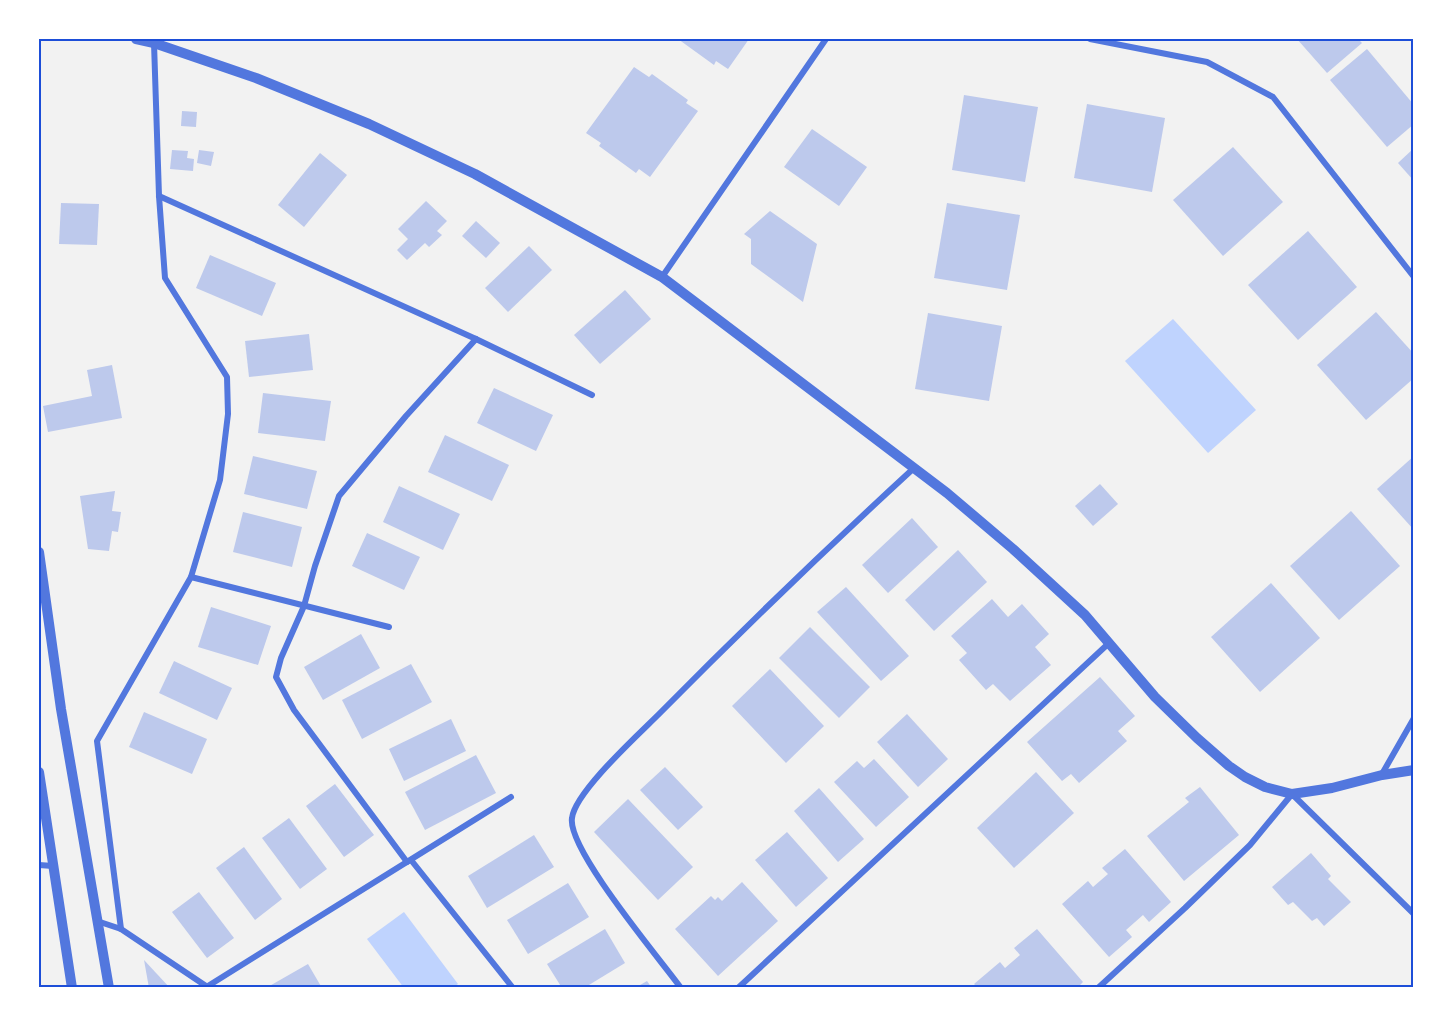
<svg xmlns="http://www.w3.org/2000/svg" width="1453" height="1027" viewBox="0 0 1453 1027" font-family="'PT Serif',serif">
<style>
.water{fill:#bfd3fe}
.building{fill:#bdc9ec}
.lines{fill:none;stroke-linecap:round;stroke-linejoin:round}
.minor{stroke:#5277de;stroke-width:6}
.tertiary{stroke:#5277de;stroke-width:10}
.neatline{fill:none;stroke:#1d4ed8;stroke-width:2}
</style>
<rect width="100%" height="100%" fill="#f2f2f2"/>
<!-- water -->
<g class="water">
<polygon points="1173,319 1256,410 1208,453 1125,361"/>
<polygon points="404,912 458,984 452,988 404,988 367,939"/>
</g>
<!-- building -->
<g class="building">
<polygon points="678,39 749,39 728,69 716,61 714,65"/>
<polygon points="1297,39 1358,39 1362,43 1327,73"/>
<polygon points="1367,49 1414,105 1414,124 1387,147 1330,80"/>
<polygon points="634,67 649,77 652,74 688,100 686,103 698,111 650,177 639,169 636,173 599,146 601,143 586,133"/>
<polygon points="964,95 1038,107 1025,182 952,170"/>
<polygon points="1087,104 1165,118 1152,192 1074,178"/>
<polygon points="182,111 197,112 196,127 181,126"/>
<polygon points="812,129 867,167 839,206 784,167"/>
<polygon points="1233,147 1283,202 1223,256 1173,200"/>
<polygon points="1414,148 1414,181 1398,163"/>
<polygon points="172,150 188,151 187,158 194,159 193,171 170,169"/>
<polygon points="199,150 214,152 211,166 197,163"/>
<polygon points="320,153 347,175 304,227 278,205"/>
<polygon points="426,201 447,221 437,231 442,235 429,247 425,243 407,260 397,250 408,239 398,229"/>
<polygon points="61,203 99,204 97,245 59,244"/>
<polygon points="947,203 1020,215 1007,290 934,278"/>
<polygon points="770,211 817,244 803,302 751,264 751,239 744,234"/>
<polygon points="476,221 500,243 486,258 462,236"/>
<polygon points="1308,231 1357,287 1298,340 1248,285"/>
<polygon points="529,246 552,270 508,312 485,288"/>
<polygon points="210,255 276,283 262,316 196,288"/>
<polygon points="625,290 651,319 600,364 574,335"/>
<polygon points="1376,312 1414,354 1414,378 1366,420 1317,365"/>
<polygon points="928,313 1002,326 989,401 915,389"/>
<polygon points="309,334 313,370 249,377 245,341"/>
<polygon points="112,365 122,418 48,432 43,406 92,396 87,370"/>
<polygon points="494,388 553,415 536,451 477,423"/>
<polygon points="263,393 331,401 325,441 258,433"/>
<polygon points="445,435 509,465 492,501 428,472"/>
<polygon points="253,456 317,471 307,509 244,494"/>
<polygon points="1414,456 1414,530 1377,489"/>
<polygon points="1100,484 1118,504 1093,526 1075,506"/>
<polygon points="399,486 460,514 443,550 383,522"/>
<polygon points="115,491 112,511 121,512 118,532 112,531 109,551 88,549 80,496"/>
<polygon points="1351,511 1400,566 1339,620 1290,566"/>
<polygon points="243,512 302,527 292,567 233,552"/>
<polygon points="912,518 938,547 888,593 862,565"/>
<polygon points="367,533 420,557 404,590 352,566"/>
<polygon points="958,550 987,582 934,631 905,600"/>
<polygon points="1271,583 1320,638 1260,692 1211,637"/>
<polygon points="846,587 909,656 881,681 817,612"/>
<polygon points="992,599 1008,617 1022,604 1049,634 1035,647 1051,665 1010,701 993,684 986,690 959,660 967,653 951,636"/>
<polygon points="211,607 271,626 258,665 198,647"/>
<polygon points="810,627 870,687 839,718 779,658"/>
<polygon points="361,634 380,668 323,700 304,667"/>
<polygon points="174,661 232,688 217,720 159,693"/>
<polygon points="411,664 432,702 362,739 342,700"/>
<polygon points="770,669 824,726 786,763 732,706"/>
<polygon points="1100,677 1135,716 1118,731 1127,741 1079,783 1071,774 1062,781 1027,742"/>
<polygon points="144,712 207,739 192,774 129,747"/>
<polygon points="907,714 948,759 918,787 877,742"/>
<polygon points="451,719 466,751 404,781 389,749"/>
<polygon points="476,755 496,793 425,830 405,792"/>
<polygon points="874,759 909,797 876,827 834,782 857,761 864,768"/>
<polygon points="665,767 703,807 678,830 640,790"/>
<polygon points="1036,772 1074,813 1014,868 977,828"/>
<polygon points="335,784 374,835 344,857 306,806"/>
<polygon points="1200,787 1239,835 1184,881 1147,836 1189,802 1185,798"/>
<polygon points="819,788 864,839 838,862 794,811"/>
<polygon points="628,799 693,867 658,900 594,832"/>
<polygon points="289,818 327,869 300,889 262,838"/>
<polygon points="787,832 828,878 796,907 755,860"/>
<polygon points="534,835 554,867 487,908 468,876"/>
<polygon points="244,847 282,899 255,920 216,868"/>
<polygon points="1125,849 1171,902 1149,922 1143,915 1126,930 1132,937 1109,957 1062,904 1088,881 1093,887 1108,874 1102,868"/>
<polygon points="1311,853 1331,876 1328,879 1351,902 1324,926 1317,918 1312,921 1293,902 1288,905 1272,887"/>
<polygon points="742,882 778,921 718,976 675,929 711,896 715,900 718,897 722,901"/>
<polygon points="568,883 589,917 528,954 507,920"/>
<polygon points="199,892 234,938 207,958 172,912"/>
<polygon points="605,929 625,963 584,988 562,988 547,964"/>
<polygon points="1037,929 1083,982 1077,988 978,988 974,984 1000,962 1005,968 1020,955 1014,948"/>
<polygon points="144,960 170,988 149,988"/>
<polygon points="308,964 322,988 266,988"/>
<polygon points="647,981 652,988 635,988"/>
</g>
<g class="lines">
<!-- minor -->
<g class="minor">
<polyline points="1090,39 1207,62 1273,97 1414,277"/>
<polyline points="159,196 476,339 592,395"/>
<polyline points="662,277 826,39"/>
<polyline points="191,577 389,627"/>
<polyline points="1382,774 1414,718"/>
<polyline points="411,860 513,988"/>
<polyline points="407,862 294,710 276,677 281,658 304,606 315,566 339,496 406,416 476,339"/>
<polyline points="39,865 53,866"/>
<polyline points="97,921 121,929 209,988"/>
<polyline points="121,929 97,741 191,577 220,480 228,414 227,377 165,278 159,196 154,43"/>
<polyline points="208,986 511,797"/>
<path d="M 681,988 C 660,959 567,849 572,818 C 575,792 639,734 659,714 C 742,630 827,548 914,468"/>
<polyline points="738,988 1109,643"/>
<polyline points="1098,988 1185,908 1250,845 1292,794 1414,914"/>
</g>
<!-- tertiary -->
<g class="tertiary">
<polyline points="136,39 154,43 256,78 369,124 475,174 662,277 947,493 1013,549 1085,615 1155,697 1197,738 1229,766 1245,777 1265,787 1292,794 1332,788 1382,775 1414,770"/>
<polyline points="39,552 61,709 109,988"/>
<polyline points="39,772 72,988"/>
</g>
</g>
<!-- border -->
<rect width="1453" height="1027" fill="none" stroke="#ffffff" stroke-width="81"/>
<rect x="40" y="40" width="1372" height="946" class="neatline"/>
</svg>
